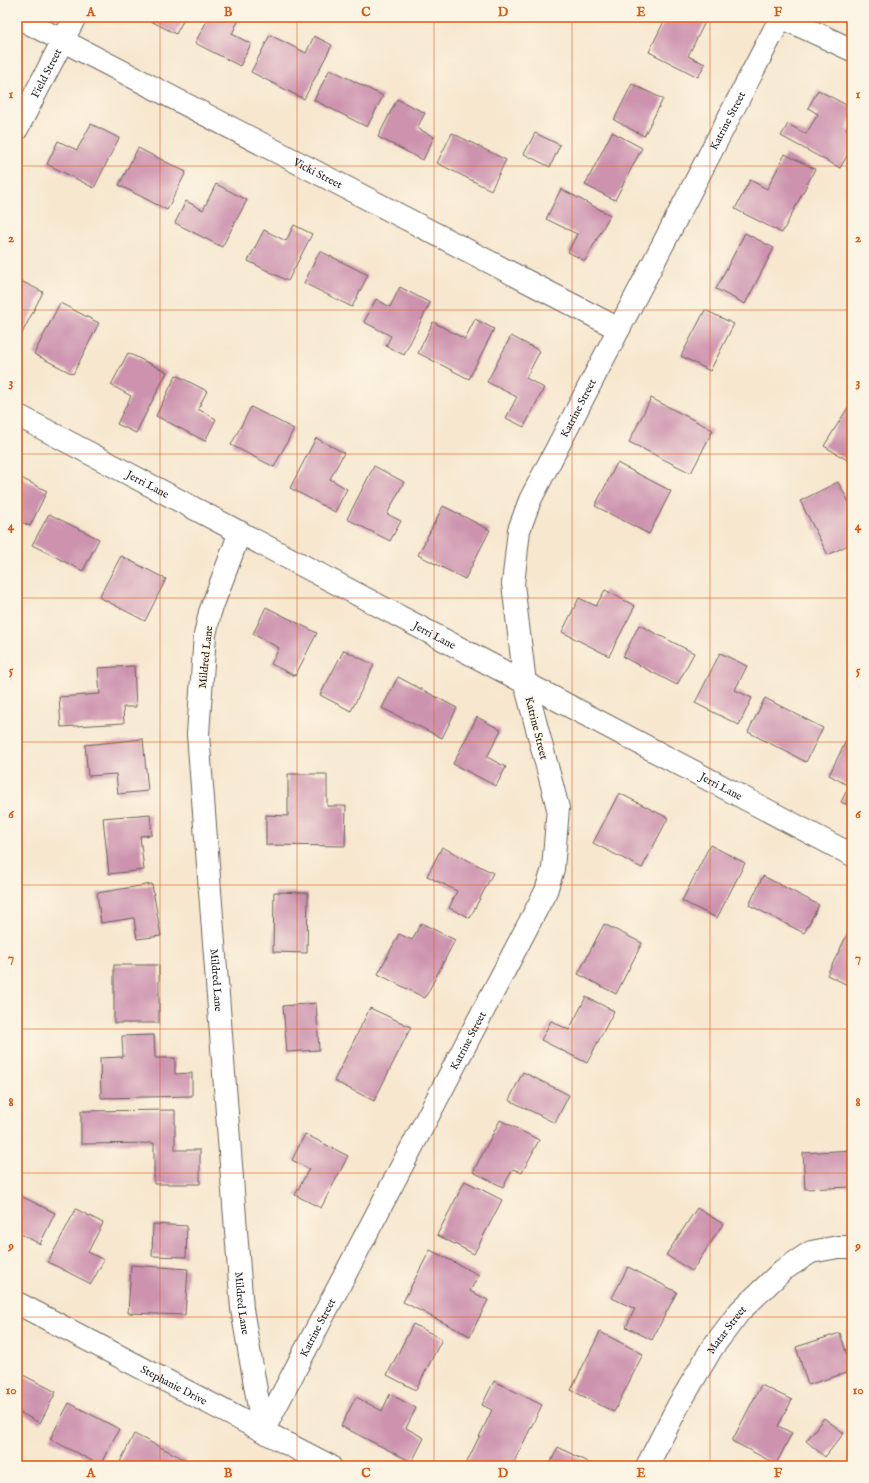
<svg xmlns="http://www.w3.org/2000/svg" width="869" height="1483" viewBox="0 0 869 1483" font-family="'IM FELL English',serif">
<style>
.building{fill:#cc92ae}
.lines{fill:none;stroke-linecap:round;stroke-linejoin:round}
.minor-casing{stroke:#69635b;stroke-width:24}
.minor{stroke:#fff;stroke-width:22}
.grid{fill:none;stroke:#de560d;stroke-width:1;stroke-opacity:0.55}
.labels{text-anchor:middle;stroke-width:3;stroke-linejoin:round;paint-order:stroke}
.street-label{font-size:11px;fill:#1c1c1c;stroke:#fcf5e5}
.neatline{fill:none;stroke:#de560d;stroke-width:1.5}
.grid-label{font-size:13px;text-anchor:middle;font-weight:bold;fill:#de560d}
</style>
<rect width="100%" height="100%" fill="#fcf5e5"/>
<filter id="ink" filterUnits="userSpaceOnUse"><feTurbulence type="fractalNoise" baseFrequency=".025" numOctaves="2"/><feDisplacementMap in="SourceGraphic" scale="8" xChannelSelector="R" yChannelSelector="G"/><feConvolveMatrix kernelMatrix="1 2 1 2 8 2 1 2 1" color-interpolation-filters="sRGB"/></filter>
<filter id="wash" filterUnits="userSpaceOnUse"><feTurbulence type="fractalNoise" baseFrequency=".012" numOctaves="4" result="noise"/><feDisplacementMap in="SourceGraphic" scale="16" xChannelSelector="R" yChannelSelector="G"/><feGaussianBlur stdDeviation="0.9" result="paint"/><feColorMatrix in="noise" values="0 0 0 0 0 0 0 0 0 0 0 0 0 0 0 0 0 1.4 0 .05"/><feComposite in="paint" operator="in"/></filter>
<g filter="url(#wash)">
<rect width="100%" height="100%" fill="#f7e7cf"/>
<g id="blocks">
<!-- building -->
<g class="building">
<polygon points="143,17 185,17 176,34"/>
<polygon points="209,17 240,17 232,34 251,44 240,66 195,43"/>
<polygon points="666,17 695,17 705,22 688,56 705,64 698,77 649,52"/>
<polygon points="270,35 306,53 314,36 332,45 304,99 251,72"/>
<polygon points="330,69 383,96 367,127 314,100"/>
<polygon points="632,84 663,99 644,136 614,120"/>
<polygon points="818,90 852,108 852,117 846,129 852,132 852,147 840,168 781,136 788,124 806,134 818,114 808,108"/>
<polygon points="397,99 425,113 417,128 434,137 423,160 378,137"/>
<polygon points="91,124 119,138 94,188 47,164 58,141 77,150"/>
<polygon points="612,132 642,148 615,200 585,185"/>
<polygon points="452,133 506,160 491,190 437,163"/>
<polygon points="535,133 560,145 550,167 524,154"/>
<polygon points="138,148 186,172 167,210 119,185"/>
<polygon points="785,154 815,169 782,233 735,209 750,180 767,189"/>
<polygon points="216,184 247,200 222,247 175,223 186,201 203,210"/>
<polygon points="561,189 610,215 585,261 568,252 577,234 546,219"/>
<polygon points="294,225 312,234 288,281 248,261 264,230 286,241"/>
<polygon points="745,233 774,248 745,304 716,289"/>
<polygon points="320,251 368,275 352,307 304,283"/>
<polygon points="17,279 43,292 17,343"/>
<polygon points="400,287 430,303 404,355 386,346 391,336 364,322 376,299 390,307"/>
<polygon points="60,303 99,323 73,374 34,354"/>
<polygon points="705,310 734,324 710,371 681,356"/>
<polygon points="475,319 494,329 469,379 418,353 433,322 465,339"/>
<polygon points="511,336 540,351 526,378 544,388 524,427 506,418 517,397 487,382"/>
<polygon points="128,353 167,372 136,433 117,424 131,396 111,385"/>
<polygon points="176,375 207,391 198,409 216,419 205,441 156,416"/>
<polygon points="651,398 713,430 691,473 629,442"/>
<polygon points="852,401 852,463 824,446"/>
<polygon points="251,407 294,429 274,467 231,445"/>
<polygon points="316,438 344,453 330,479 347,489 335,512 290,488"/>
<polygon points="617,463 671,491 649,534 595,506"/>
<polygon points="374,466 404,482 387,514 401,521 390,541 347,519"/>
<polygon points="17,476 47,491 30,526 17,520"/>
<polygon points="838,482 852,508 852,543 828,555 800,501"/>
<polygon points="443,506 490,530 465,579 418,555"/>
<polygon points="49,514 99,539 83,571 32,545"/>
<polygon points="121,556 166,579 145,621 99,597"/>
<polygon points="605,590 635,606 609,656 562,632 579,598 596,606"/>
<polygon points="266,607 317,633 295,676 271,664 279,648 253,634"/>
<polygon points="639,625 694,653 677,685 623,657"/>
<polygon points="344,650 374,665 351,711 320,695"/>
<polygon points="720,653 747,666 735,690 752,698 739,725 695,703"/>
<polygon points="134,666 136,707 123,707 124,723 61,727 59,697 100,694 98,668"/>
<polygon points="398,677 457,708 442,738 382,708"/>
<polygon points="765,698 823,728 806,762 748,732"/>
<polygon points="477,717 501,730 487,757 506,767 496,786 453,764"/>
<polygon points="852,729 852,807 841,802 849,786 829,775"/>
<polygon points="143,739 148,791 118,794 116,774 88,776 85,745"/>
<polygon points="288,774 327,774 327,806 346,806 345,846 266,845 266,815 288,816"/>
<polygon points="619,793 668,818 642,868 593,843"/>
<polygon points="150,814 152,835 140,836 144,870 109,874 103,818"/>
<polygon points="710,845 745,863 717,918 682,901"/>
<polygon points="442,847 493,873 470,918 449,908 457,891 427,876"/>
<polygon points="763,876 819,905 804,933 749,905"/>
<polygon points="152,884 161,936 137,939 134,918 101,923 97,893"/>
<polygon points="274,892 308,893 307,953 273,952"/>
<polygon points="421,923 455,940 425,998 378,974 399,934 412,940"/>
<polygon points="604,924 642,943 616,994 578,974"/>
<polygon points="852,925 852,987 827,975"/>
<rect x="114" y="965" width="45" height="58"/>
<polygon points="586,997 614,1011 587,1063 541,1040 551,1021 569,1030"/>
<polygon points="316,1003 319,1050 287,1052 283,1006"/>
<polygon points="370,1008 411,1027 374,1101 334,1081"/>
<polygon points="154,1035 155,1058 175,1058 175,1074 192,1073 192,1096 101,1098 100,1058 123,1057 122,1036"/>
<polygon points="523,1072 569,1095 555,1123 509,1100"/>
<polygon points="175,1110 175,1150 200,1150 200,1184 154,1184 154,1143 81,1144 81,1111"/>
<polygon points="500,1120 539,1140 522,1173 513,1169 503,1187 473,1172"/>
<polygon points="305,1134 348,1156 321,1208 295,1195 309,1169 292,1160"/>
<polygon points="852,1150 852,1187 805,1189 803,1153"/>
<polygon points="465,1181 502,1200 474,1254 437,1235"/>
<polygon points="17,1194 55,1213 40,1244 17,1232"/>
<polygon points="697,1208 723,1224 692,1271 666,1255"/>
<polygon points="76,1209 103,1223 88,1252 104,1260 91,1284 48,1262"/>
<polygon points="153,1224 187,1226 186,1257 152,1256"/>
<polygon points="430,1250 479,1275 470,1291 488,1300 470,1336 403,1302"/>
<polygon points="131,1265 188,1269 185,1315 128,1313"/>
<polygon points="628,1267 677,1292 652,1340 626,1327 635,1309 612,1298"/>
<polygon points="413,1324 442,1339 416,1390 387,1375"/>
<polygon points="600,1332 643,1354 614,1412 571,1390"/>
<polygon points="840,1333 852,1371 808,1385 796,1347"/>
<polygon points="17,1372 56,1392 40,1423 17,1411"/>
<polygon points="494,1381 542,1405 512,1466 465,1466 492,1410 482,1405"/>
<polygon points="761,1385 792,1400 778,1426 792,1433 776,1464 732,1441"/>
<polygon points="390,1394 416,1408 406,1428 424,1438 412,1462 341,1426 356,1397 382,1411"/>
<polygon points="69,1403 119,1429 100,1465 50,1439"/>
<polygon points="824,1418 844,1433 825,1457 806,1441"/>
<polygon points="134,1434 186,1460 183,1466 118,1466"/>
<polygon points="558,1447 595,1466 549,1466"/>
</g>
</g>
</g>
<g filter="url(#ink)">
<use href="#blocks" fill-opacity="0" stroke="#69635b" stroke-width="1"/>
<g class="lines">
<defs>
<g id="minor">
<path id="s1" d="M 17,17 L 619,329"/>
<polyline points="781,17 852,50"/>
<path id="s2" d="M 17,129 L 75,17"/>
<path id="s3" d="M 17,415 L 852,855"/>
<path id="s4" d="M 240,532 L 210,612 L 205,635 L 198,734 L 242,1309 L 263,1431"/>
<path id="s5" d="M 17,1303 L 330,1466"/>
<path id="s6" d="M 263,1431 L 546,891 L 553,869 L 558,808 L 525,683 L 513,584 L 519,530 L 530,500 L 781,17"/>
<path id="s7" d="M 647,1466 L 678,1406 L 712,1348 L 740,1311 L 783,1270 L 811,1252 L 838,1247 L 852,1247"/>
</g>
</defs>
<!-- minor casing -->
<use href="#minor" class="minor-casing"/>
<!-- minor -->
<use href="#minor" class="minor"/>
</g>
</g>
<!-- grid -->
<path class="grid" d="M 160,17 L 160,1466M 297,17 L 297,1466M 434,17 L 434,1466M 572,17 L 572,1466M 710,17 L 710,1466M 17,166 L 852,166M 17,310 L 852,310M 17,454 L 852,454M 17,598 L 852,598M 17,742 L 852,742M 17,885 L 852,885M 17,1029 L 852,1029M 17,1173 L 852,1173M 17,1317 L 852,1317"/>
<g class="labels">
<!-- street labels -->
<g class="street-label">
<text dy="4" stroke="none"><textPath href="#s2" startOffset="63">Field Street</textPath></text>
<text dy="4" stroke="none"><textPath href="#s6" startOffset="1437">Katrine Street</textPath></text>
<text dy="4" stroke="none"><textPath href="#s1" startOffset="339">Vicki Street</textPath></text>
<text dy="4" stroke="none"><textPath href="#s6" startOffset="1113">Katrine Street</textPath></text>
<text dy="4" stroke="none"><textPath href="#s3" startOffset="148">Jerri Lane</textPath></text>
<text dy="4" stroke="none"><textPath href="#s3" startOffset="472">Jerri Lane</textPath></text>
<text transform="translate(205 657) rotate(-84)" y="4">Mildred Lane</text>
<text transform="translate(537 728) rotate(76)" y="4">Katrine Street</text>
<text dy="4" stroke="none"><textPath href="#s3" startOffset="796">Jerri Lane</textPath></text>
<text dy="4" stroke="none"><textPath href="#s4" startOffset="455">Mildred Lane</textPath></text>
<text dy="4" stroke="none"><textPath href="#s6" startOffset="441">Katrine Street</textPath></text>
<text dy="4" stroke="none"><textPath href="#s4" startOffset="779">Mildred Lane</textPath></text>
<text dy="4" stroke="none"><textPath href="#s6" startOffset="117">Katrine Street</textPath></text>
<text dy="4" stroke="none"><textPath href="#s7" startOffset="158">Matar Street</textPath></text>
<text dy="4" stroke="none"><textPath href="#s5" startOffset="177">Stephanie Drive</textPath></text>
</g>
</g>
<!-- margin -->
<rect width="869" height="1483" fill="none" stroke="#fcf5e5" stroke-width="44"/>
<rect x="22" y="22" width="825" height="1439" class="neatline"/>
<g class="grid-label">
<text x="91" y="16">A</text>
<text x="228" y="16">B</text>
<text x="366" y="16">C</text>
<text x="503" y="16">D</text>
<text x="641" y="16">E</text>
<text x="778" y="16">F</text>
<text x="11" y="98">1</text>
<text x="858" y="98">1</text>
<text x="11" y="242">2</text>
<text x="858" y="242">2</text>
<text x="11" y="386">3</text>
<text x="858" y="386">3</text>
<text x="11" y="530">4</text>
<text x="858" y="530">4</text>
<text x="11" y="674">5</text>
<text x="858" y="674">5</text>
<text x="11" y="818">6</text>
<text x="858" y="818">6</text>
<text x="11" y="962">7</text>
<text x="858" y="962">7</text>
<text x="11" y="1106">8</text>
<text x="858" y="1106">8</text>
<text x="11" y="1250">9</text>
<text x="858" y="1250">9</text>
<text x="11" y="1394">10</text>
<text x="858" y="1394">10</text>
<text x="91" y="1477">A</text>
<text x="228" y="1477">B</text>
<text x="366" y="1477">C</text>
<text x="503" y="1477">D</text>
<text x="641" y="1477">E</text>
<text x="778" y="1477">F</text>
</g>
</svg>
